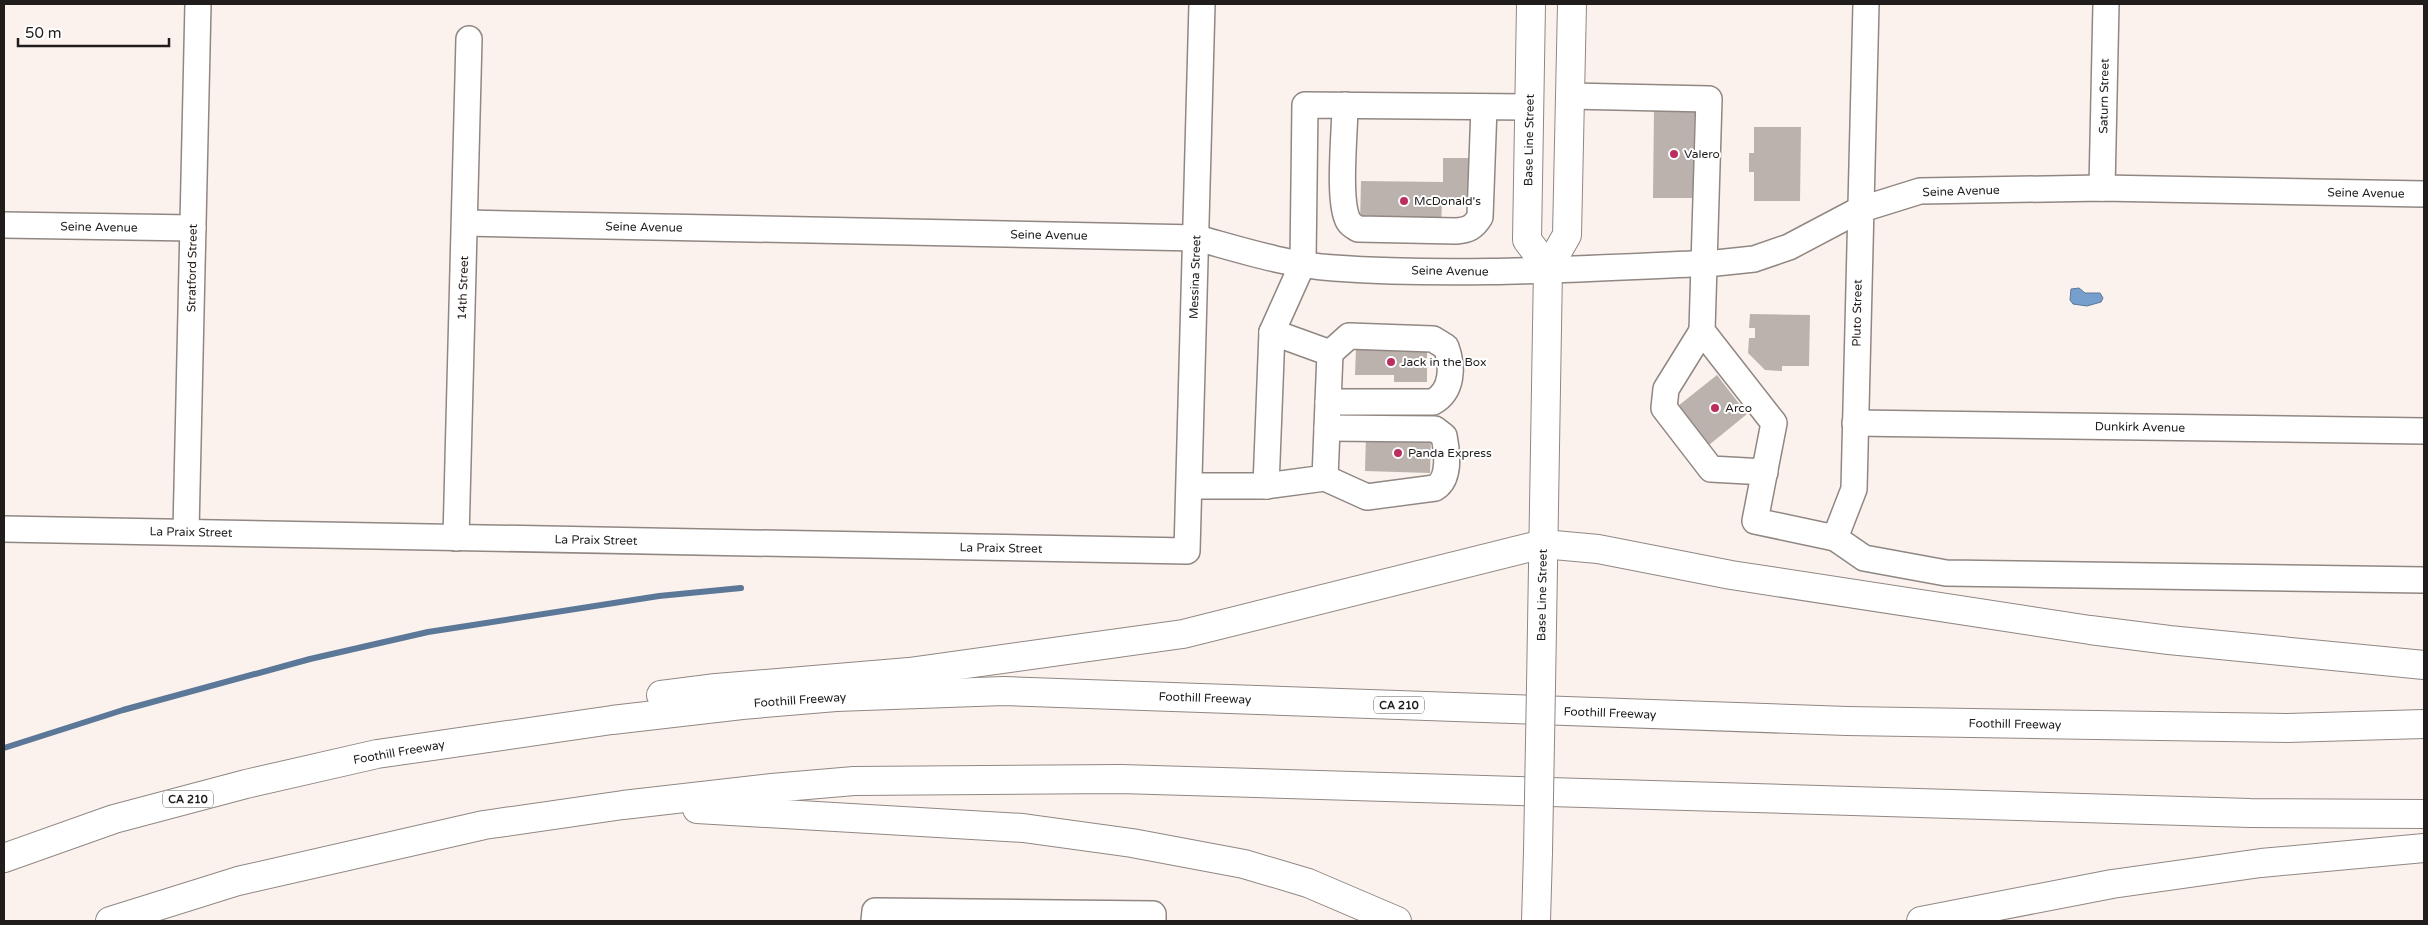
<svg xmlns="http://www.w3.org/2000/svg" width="2428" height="925" viewBox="0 0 2428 925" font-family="'Varela Round',sans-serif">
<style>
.water{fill:#769fcd;stroke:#5c7898}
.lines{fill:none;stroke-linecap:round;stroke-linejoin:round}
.stream{stroke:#5c7898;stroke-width:6}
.building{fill:#bbb2ae}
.minor-casing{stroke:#908783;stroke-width:28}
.major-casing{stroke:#908783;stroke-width:30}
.highway-casing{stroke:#908783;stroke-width:30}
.minor{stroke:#fff;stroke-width:25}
.major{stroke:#fff;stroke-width:28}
.highway{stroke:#fff;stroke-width:28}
.major-bridge-casing{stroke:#908783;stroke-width:30;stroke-linecap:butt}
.major-bridge{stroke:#fff;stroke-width:28}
.poi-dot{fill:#bb2e60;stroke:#fff;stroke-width:2}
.labels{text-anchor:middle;stroke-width:4;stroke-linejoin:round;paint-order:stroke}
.shield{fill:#fff;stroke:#636160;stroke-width:1}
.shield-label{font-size:11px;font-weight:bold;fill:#201d1c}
.street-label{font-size:12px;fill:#201d1c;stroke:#fff}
.poi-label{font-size:12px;fill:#201d1c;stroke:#fff;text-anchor:start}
</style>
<rect width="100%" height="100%" fill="#fbf2ed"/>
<!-- water -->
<polygon class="water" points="2079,288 2085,293 2100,293 2103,298 2101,302 2087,306 2073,304 2070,300 2071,289"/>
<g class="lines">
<!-- stream -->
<polyline class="stream" points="4,748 123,710 310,659 428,632 659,596 741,588"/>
</g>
<!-- building -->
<g class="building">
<polygon points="1654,110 1695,111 1693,198 1653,198"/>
<polygon points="1754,127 1801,127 1800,201 1754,201 1754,172 1749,172 1749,153 1754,153"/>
<polygon points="1443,158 1472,158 1471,202 1442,202 1441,225 1360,223 1361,181 1443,182"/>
<polygon points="1750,314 1810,315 1809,366 1782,366 1782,371 1765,370 1748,353 1749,338 1755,338 1755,328 1749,328"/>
<polygon points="1427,345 1427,382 1394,382 1394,375 1355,375 1356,348"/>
<polygon points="1717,375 1747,414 1709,445 1678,406"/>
<polygon points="1366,434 1431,435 1430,473 1365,471"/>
</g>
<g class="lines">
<defs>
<g id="minor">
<polyline points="1570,96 1709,99 1702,331 1774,423 1755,521 1835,538 1854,489 1866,4"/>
<path d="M 1345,105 C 1345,131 1338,196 1347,218 C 1349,224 1353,226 1358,229 L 1456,231 C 1468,230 1473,228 1480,217 L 1484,107"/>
<polyline points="2102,188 2106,4"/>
<path d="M 465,223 L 1197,238 C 1241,250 1287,265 1334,268 C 1461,277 1589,268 1716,263 L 1754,259 L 1789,247 L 1859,210 L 1920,191 L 2102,188 L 2424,194"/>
<polyline points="4,225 193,228"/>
<polyline points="1702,331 1666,389 1664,408 1711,469 1765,472"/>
<path d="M 1328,402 L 1433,402 C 1453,391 1453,366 1446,347 L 1433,339 L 1349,336 L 1330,353"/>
<polyline points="1855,423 2424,431"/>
<path d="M 1325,478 L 1367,497 L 1435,488 C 1451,479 1447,451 1444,436 L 1435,429 L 1327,428"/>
<polyline points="1190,486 1266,486 1272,332 1303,263 1305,105 1529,107"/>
<polyline points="1266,486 1325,478 1330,353 1272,332"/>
<polyline points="4,529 1187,551 1202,4"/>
<polyline points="186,531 198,4"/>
<polyline points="456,538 469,39"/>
<polyline points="1835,538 1864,558 1946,573 2424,580"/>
<polyline points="874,921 875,911 1153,914 1153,921"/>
</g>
<g id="major">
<polyline points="1531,4 1527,240 1548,268"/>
<polyline points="1541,686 1548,268 1567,235 1572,4"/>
<polyline points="1536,921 1538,852"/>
</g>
<g id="highway">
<polyline points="661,695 716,688 909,672 1183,634 1543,544 1598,549 1731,575 2090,630 2169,640 2424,665"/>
<polyline points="697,809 1023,828 1132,843 1244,864 1308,883 1397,921"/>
<polyline points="4,858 114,819 246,784 377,754 612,720 742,705 836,697 1004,691 1847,721 2287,728 2424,724"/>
<polyline points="110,921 238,881 484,825 623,805 772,788 854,781 1120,779 2250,813 2424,814"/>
<polyline points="1921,921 2112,884 2261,863 2424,848"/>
</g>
</defs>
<!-- minor casing -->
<use href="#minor" class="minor-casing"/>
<!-- major casing -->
<use href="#major" class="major-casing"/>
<!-- highway casing -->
<use href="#highway" class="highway-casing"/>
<!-- minor -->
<use href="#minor" class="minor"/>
<!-- major -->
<use href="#major" class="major"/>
<!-- highway -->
<use href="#highway" class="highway"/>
<defs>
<polyline id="major-bridge" points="1538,852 1541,686"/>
</defs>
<!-- major-bridge casing -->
<use href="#major-bridge" class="major-bridge-casing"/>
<!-- major-bridge -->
<use href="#major-bridge" class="major-bridge"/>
</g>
<!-- markers -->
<g class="poi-dot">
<circle cx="1674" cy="154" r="5"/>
<circle cx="1404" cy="201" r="5"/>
<circle cx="1391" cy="362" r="5"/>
<circle cx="1715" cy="408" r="5"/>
<circle cx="1398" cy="453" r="5"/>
</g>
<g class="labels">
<!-- shield labels -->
<g class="shield">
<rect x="1374" y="696.5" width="50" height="17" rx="4"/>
<rect x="163" y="790.5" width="50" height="17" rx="4"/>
</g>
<g class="shield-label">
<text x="1399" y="709">CA 210</text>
<text x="188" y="803">CA 210</text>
</g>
<!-- street labels -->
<g class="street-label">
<text transform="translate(2104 96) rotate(-89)" y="4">Saturn Street</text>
<text transform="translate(1529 140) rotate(-89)" y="4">Base Line Street</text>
<text transform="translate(1961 191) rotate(-2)" y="4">Seine Avenue</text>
<text transform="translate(2366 193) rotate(1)" y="4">Seine Avenue</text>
<text transform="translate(99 227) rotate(1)" y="4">Seine Avenue</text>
<text transform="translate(644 227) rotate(1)" y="4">Seine Avenue</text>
<text transform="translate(1049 235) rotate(1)" y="4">Seine Avenue</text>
<text transform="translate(192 268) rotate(-89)" y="4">Stratford Street</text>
<text transform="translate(1450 271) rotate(1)" y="4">Seine Avenue</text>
<text transform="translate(1195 277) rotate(-88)" y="4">Messina Street</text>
<text transform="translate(463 288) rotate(-88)" y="4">14th Street</text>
<text transform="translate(1857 313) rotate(-89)" y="4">Pluto Street</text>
<text transform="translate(2140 427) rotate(1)" y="4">Dunkirk Avenue</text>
<text transform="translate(191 532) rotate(1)" y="4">La Praix Street</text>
<text transform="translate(596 540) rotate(1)" y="4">La Praix Street</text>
<text transform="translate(1001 548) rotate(1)" y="4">La Praix Street</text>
<text transform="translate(1542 595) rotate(-89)" y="4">Base Line Street</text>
<text transform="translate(1205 698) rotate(2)" y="4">Foothill Freeway</text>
<text transform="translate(800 700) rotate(-4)" y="4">Foothill Freeway</text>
<text transform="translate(1610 713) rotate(2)" y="4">Foothill Freeway</text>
<text transform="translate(2015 724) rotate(1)" y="4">Foothill Freeway</text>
<text transform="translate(399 752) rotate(-10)" y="4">Foothill Freeway</text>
</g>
<!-- poi labels -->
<g class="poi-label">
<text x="1684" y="158">Valero</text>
<text x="1414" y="205">McDonald's</text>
<text x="1401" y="366">Jack in the Box</text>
<text x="1725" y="412">Arco</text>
<text x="1408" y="457">Panda Express</text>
</g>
</g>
<!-- border -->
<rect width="2428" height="925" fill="none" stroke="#201d1c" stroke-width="10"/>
<!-- scale -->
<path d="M18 38v8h151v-8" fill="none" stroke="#201d1c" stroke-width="2.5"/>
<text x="25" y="38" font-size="15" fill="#201d1c" stroke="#ffffff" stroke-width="4" paint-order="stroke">50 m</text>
</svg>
